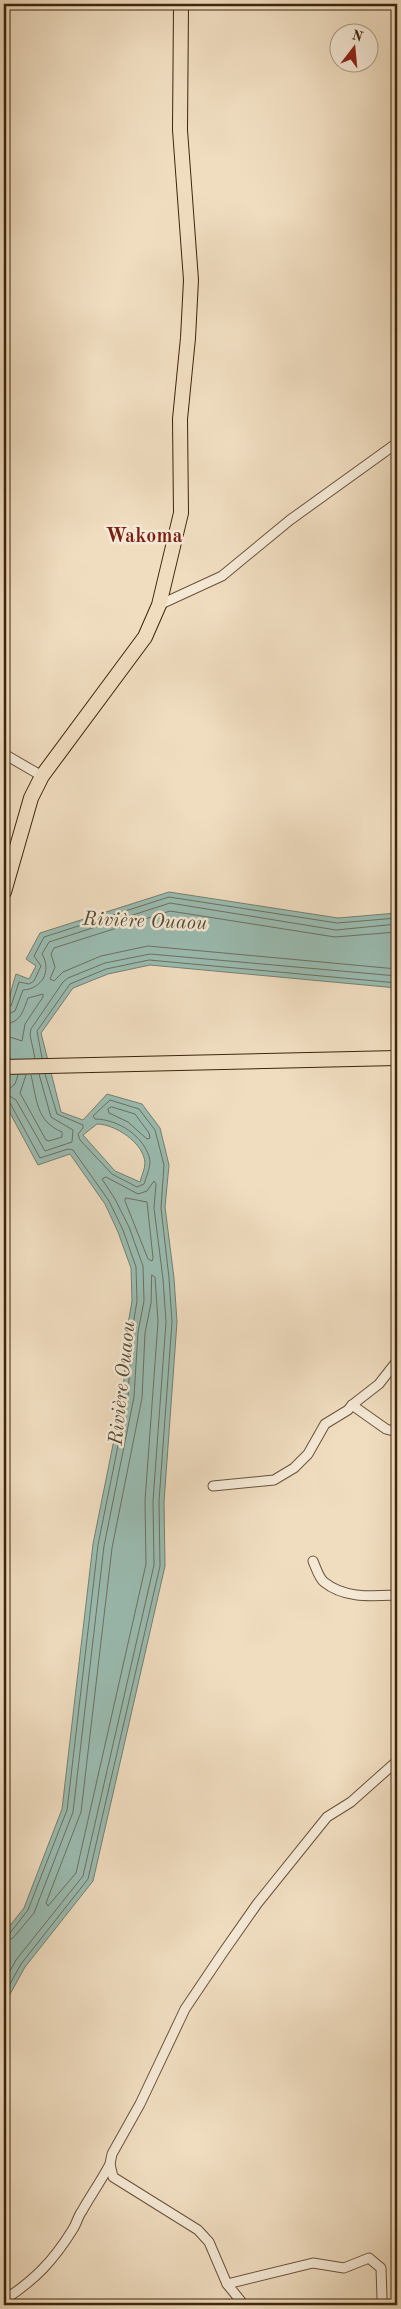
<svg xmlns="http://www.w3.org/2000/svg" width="401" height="2309" viewBox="0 0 401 2309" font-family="'Old Standard TT',serif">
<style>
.water{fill:#9abcb2;stroke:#75806f;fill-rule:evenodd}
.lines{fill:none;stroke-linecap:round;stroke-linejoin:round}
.shore{stroke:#6c705e;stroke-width:1}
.minor-casing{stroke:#6a5338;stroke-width:11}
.primary-casing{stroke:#3e250a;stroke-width:16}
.minor{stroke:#f5e9d6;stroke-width:9}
.primary{stroke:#f0ddc0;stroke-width:14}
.labels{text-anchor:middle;stroke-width:5;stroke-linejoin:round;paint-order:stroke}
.neighbourhood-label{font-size:20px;font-weight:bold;fill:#7a1f14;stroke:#f5e9d6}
.water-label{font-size:20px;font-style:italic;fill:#554b34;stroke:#f5e9d6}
</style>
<rect width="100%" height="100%" fill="#f0ddc0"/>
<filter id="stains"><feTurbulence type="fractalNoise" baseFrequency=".004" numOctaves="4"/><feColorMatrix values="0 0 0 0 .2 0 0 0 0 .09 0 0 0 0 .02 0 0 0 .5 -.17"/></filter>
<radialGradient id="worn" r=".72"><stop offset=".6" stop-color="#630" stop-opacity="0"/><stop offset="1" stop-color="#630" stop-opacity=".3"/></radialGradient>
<!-- water -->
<path class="water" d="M 169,892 L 338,918 L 397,913 L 397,988 L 150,965 L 108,974 L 73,988 L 41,1033 L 61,1112 L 83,1120 L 107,1094 L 142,1104 L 160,1128 L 169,1165 L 165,1207 L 174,1278 L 177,1322 L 164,1502 L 165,1566 L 93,1881 L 25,1967 L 4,2005 L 4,1933 L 24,1908 L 62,1809 L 93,1544 L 123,1395 L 127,1330 L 132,1301 L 131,1268 L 118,1232 L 105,1204 L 70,1154 L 38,1165 L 4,1102 L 4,1080 L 6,1079 L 11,1060 C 0,1039 8,998 16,974 L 29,979 L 36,966 L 26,959 L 40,933 ZM 97,1124 C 115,1124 144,1143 145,1163 C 145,1169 141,1177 140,1182 L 115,1171 L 83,1135 Z"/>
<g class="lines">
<!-- shore -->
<g class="shore">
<polyline points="397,932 335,937 170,911 54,948 51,954 55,967 50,979 54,981 63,972 101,956 148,946 397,969"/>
<polyline points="4,1010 11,1006 19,982 29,984 34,981 41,966 34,956 44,937 169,897 337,923 397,918"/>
<path d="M 4,1016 L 15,1011 L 23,990 C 42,989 52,971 42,954 L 49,942 L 170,903 L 336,930 L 397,924"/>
<path d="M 4,1024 C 21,1023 23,1011 28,998 L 43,994 L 43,997 L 25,1024 L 22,1041 L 4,1035"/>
<polyline points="35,1058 30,1035 31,1029 63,982 68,978 105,963 150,954 397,976"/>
<polyline points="42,1058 37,1031 70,984 106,969 149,960 397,983"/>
<polyline points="18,1075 15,1084 5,1093 16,1100 45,1151 72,1142 73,1130 51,1117 39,1074"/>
<path d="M 26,1075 L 20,1093 L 46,1140 L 49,1141 L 62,1137 L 62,1132 C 36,1121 37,1100 31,1075"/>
<polyline points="4,1101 10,1103 40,1158 68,1149 73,1150 109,1201 123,1230 136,1267 137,1301 132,1331 128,1396 98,1545 67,1810 28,1910 10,1933 4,1935"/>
<polygon points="112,1107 135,1114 149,1133 150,1138 147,1139 128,1122 109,1113 108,1109"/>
<polygon points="126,1198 147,1202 153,1258 152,1261 148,1259 125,1201"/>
<polygon points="152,1275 155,1277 158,1322 145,1501 146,1564 76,1873 48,1906 46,1903 81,1812 112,1548 142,1398 145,1333 151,1303"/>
<polyline points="4,1942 13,1938 34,1913 73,1812 104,1546 134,1397 138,1332 144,1301 143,1266 129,1227 115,1199 102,1179 106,1177 138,1194 147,1191 154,1181 156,1184 154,1208 163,1279 166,1322 153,1501 154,1565 83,1876 16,1960 4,1982"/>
<path d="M 4,1995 L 21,1964 L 88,1879 L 160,1566 L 159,1501 L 172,1322 L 169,1278 L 161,1208 L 164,1165 L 155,1130 L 139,1109 L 110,1100 L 93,1116 L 95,1119 C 118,1119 146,1137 150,1161 C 150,1168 146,1178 144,1184 L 137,1187 L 112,1174 L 80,1140 L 78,1134 L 83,1128 L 83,1125 L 57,1114 L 45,1074"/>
</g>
<defs>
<g id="minor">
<polyline points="159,605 222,576 290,520 397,443"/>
<polyline points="4,754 42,776"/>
<polyline points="352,1405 386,1429 397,1432"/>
<polyline points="213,1486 274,1480 294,1468 308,1454 325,1424 348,1410 352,1405 379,1384 397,1361"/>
<path d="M 313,1561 C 316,1568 319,1578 324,1582 C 345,1599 372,1596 397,1595"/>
<polyline points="227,2284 313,2263 344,2268 369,2258 381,2268 382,2298"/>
<path d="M 4,2300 C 35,2280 54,2260 73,2229 C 77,2223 78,2216 82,2211 C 91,2195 101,2181 110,2164"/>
<polyline points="244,2305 227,2284 209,2242 198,2230 113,2177 110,2164 112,2154 140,2104 185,2009 222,1954 257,1904 327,1817 351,1802 397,1761"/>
</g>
<g id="primary">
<polyline points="4,892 31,798 42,776 145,637 159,605 181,513 180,419 188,338 191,280 180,130 181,4"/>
<polyline points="4,1067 397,1058"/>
</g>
</defs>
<!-- minor casing -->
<use href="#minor" class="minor-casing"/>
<!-- primary casing -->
<use href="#primary" class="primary-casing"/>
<!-- minor -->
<use href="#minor" class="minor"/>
<!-- primary -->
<use href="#primary" class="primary"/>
</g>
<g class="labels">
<!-- neighbourhood labels -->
<g class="neighbourhood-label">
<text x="144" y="542">Wakoma</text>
</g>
<!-- water labels -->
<g class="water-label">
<text transform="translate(145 920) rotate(2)" y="7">Rivière Ouaou</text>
<text transform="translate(121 1383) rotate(-84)" y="7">Rivière Ouaou</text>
</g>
</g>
<!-- margin -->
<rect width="401" height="2309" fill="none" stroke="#f0ddc0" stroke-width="20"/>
<rect x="5" y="5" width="391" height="2299" fill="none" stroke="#3e250a" stroke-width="2.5"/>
<rect x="10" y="10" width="381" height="2289" fill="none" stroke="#3e250a"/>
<!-- north arrow -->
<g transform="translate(354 48) rotate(16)"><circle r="24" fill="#f5e9d6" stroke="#ac9b84"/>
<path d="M0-4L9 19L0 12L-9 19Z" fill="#8f2418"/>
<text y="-8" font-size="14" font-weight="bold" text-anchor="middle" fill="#3e250a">N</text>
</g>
<rect width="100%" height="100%" filter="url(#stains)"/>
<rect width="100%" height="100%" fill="url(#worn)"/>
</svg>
